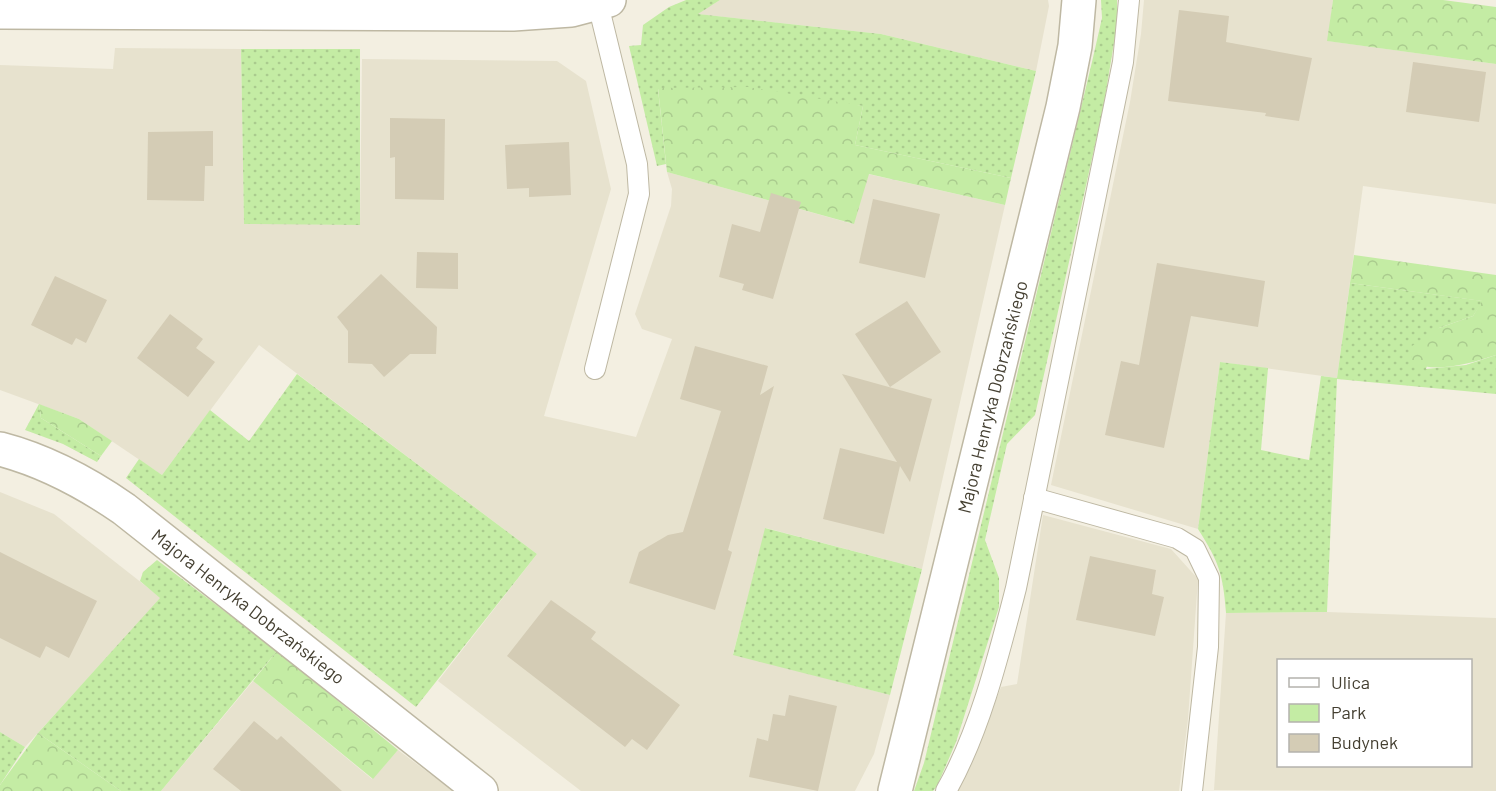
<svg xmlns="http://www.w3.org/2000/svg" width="1496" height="791" viewBox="0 0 1496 791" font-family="Barlow,sans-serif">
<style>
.residential{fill:#e7e2ce;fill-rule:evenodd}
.green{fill:url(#green-dots)}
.forest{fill:url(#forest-crowns)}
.building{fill:#d4ccb5}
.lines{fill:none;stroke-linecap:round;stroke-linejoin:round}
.lane-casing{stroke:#beb8a3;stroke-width:22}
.street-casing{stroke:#beb8a3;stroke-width:36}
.lane{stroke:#fff;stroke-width:20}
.street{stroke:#fff;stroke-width:33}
.labels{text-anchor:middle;stroke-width:5;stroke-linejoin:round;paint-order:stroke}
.street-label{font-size:18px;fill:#443f31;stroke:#fff}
</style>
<defs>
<pattern id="green-dots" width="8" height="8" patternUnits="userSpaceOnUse" patternTransform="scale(1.5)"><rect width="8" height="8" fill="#c4eca4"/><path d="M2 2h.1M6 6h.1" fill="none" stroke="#aacb8e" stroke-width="1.8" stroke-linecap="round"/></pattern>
<pattern id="forest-crowns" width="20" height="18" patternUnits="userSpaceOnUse" patternTransform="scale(1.5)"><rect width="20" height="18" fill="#c4eca4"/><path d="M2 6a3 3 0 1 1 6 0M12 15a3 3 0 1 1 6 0" fill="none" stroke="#aacb8e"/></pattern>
</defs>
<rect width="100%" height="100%" fill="#f3efe1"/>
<!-- residential -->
<g class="residential">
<polygon points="720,0 1048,0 1049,6 1036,71 881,34 697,14"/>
<polygon points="1144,0 1333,0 1328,41 1496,64 1496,204 1363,186 1337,378 1220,362 1198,529 1051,485 1130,102 1141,34"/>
<polygon points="115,48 241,49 244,223 360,225 362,59 557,61 586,81 611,189 544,416 636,437 672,339 642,329 635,314 671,206 672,189 667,172 853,224 868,174 1005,205 922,569 766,528 733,654 890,695 874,754 855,791 581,791 438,681 537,554 259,345 162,475 79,419 0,390 0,65 113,69"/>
<polygon points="0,492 54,514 161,598 25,747 0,732"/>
<polygon points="1043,515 1171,549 1198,579 1188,719 1179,791 956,791 973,759 1001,687 1017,684"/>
<path d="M 1327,612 L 1496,618 L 1496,791 L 1214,790 L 1226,613 ZM 1278,660 L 1470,660 L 1470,766 L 1278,766 Z"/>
<polygon points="253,681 372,779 398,750 453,791 161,791"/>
</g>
<!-- green -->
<g class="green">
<polygon points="686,0 720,0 698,14 881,34 1036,71 1011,178 855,145 863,106 658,89 666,164 657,166 629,46 641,45 643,25 669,7"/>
<polygon points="1101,0 1117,0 1117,25 1103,109 1035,415 1007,444 985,540 999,578 999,607 956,742 937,786 933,791 914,791 924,763 1092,62 1102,18"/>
<polygon points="241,49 360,49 360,225 244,224"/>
<path d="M 1350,283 L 1483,301 L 1473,316 L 1439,328 L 1426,369 L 1466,365 L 1496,355 L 1496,394 L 1337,379 L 1327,612 L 1226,613 C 1223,574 1219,562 1198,529 L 1220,362 L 1268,368 L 1261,450 L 1309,460 L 1321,376 L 1337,378 Z"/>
<polygon points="297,374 537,554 416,707 126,478 139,459 162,475 210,410 249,441"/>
<polygon points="39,404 41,418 101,456 97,462 63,444 25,430"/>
<polygon points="765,528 922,569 890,695 733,655"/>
<polygon points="157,560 277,651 161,791 121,791 38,733 160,598 140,581 143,572"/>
<polygon points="0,732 25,747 0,785"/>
</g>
<!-- forest -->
<g class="forest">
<polygon points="1333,0 1443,0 1496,7 1496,64 1327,41"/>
<polygon points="748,87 863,106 855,145 1011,178 1005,205 869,174 854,224 667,172 658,88"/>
<path d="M 1354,255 L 1496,275 L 1496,355 C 1468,364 1439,373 1411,363 L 1412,346 L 1439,328 L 1473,316 L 1482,301 L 1350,283 Z"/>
<polygon points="39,404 79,419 112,441 101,456 41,418"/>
<polygon points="277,651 398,750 373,779 253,681"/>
<polygon points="38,733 121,791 0,791 0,785"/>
</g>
<!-- building -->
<g class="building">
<polygon points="1179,10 1229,16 1226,42 1312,58 1299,121 1265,116 1266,113 1168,101"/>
<polygon points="1413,62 1486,72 1479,122 1406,112"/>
<polygon points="390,118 445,119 444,200 395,199 395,157 390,158"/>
<polygon points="213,131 213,166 205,166 204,201 147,200 148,132"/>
<polygon points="569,142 571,195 529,197 529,188 507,189 505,145"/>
<polygon points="771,193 801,202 773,299 742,290 744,284 719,277 732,224 760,232"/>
<polygon points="873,199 940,214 925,278 859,263"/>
<polygon points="417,252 458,253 458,289 416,288"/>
<polygon points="1157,263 1265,281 1258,327 1191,316 1164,448 1105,435 1121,361 1139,365"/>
<polygon points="381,274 437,327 436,354 410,354 384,377 372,364 348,363 348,331 337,317"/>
<polygon points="55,276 107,300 86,343 76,338 72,345 31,325"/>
<polygon points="907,301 941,352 890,387 855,334"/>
<polygon points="170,314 203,339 196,348 215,362 188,397 137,358"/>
<polygon points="695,346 768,366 760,395 774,386 728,550 732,552 715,610 629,583 639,552 668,535 683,532 721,411 680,399"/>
<polygon points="842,374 932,399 910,482 900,466 884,534 823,519 840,448 897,462"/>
<polygon points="0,552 97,601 69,658 46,646 40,658 0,638"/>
<polygon points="1090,556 1156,570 1152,594 1164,597 1155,636 1076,620"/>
<polygon points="551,600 596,632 591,639 680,705 647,750 632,739 625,747 507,656"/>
<polygon points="789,695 837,706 818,791 749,777 757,738 768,741 773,714 785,716"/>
<polygon points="254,721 277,740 281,736 342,791 241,791 213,769"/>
</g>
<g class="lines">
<defs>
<g id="lane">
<polyline points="595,369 639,194 637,164 598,4"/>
<polyline points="1034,498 1177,538 1195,549 1209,578 1208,647 1192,791"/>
<path d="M 946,791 C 980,731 999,654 1016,588 L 1123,62 L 1129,0"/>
</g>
<g id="street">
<polyline points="0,12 513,14 571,10 609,0"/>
<path d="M 0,449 C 46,461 85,482 124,509 L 481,791"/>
<polyline points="895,791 1063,107 1075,46 1079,0"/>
</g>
</defs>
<!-- lane casing -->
<use href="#lane" class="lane-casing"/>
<!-- street casing -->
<use href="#street" class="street-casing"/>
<!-- lane -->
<use href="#lane" class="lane"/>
<!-- street -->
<use href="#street" class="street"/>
</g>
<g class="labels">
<!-- street labels -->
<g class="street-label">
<text transform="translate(993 397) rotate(-76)" y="6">Majora Henryka Dobrzańskiego</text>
<text transform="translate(248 607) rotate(38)" y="6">Majora Henryka Dobrzańskiego</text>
</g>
</g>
<!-- legend -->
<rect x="1277" y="659" width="195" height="108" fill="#ffffff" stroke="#b4b2ad" stroke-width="1.5"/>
<rect x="1289" y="678" width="30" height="9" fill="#ffffff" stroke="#b4b2ad" stroke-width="1.5"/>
<text x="1331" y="689" font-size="18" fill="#443f31">Ulica</text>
<rect x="1289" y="704" width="30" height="18" fill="#c4eca4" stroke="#b4b2ad" stroke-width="1.5"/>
<text x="1331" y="719" font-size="18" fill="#443f31">Park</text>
<rect x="1289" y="734" width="30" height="18" fill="#d4ccb5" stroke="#b4b2ad" stroke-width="1.5"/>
<text x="1331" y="749" font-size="18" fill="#443f31">Budynek</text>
</svg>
